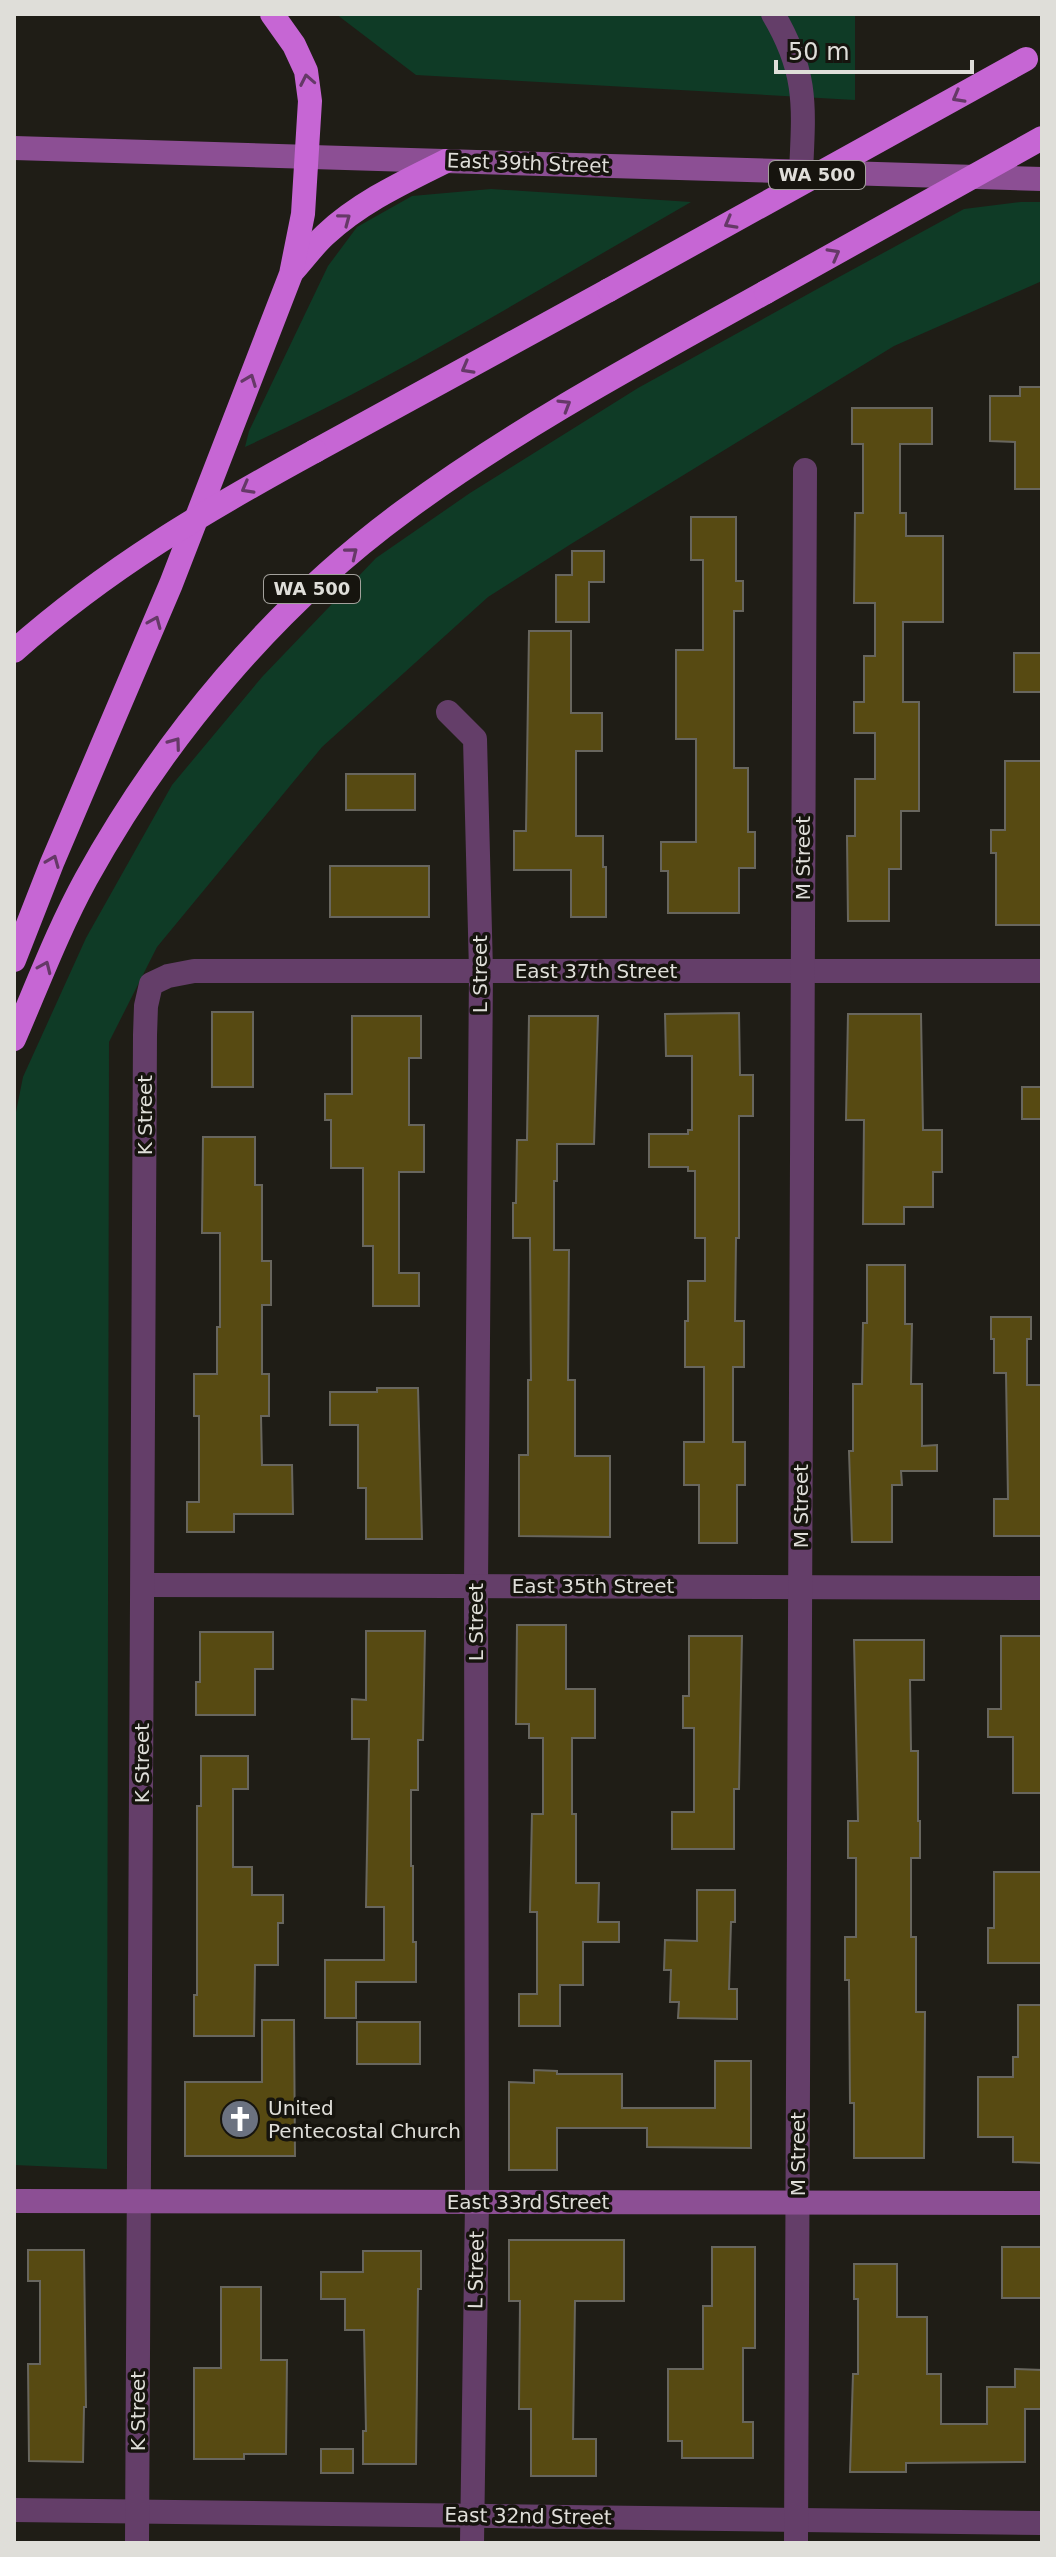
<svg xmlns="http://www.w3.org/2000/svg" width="1056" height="2557" viewBox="0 0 1056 2557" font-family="'DejaVu Sans',sans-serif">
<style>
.green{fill:#0f3b26}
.building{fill:#574a12;stroke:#68665e;stroke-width:2}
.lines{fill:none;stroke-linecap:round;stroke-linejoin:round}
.street{stroke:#643e69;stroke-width:24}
.secondary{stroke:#8c4f94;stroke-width:24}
.highway{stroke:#c666d4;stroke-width:24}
.highway-bridge{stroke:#c666d4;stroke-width:24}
.oneway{stroke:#653967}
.labels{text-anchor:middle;stroke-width:7;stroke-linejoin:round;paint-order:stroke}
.shield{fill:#16140e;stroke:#a3a19c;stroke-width:2}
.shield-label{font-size:18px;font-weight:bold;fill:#dfded9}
.street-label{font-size:20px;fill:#dfded9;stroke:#16140e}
.poi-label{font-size:20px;fill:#dfded9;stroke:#16140e;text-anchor:start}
</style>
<rect width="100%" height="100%" fill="#1f1d16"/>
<!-- green -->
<g class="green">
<polygon points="336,14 855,14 855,100 416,75"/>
<path d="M 491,189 L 691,202 C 544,286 399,376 245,447 L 249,431 L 328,266 L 357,227 L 412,196 Z"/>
<polygon points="1021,202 1042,202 1042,281 894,346 571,544 488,597 322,747 157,947 109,1042 107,2169 14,2165 14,1122 23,1077 86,938 172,785 262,677 376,558 470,493 638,388 839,277 964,209"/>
</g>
<!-- building -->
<g class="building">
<polygon points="1020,387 1042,387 1042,489 1015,489 1015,442 990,441 990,396 1020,396"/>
<polygon points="852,408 932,408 932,444 900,444 900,513 906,513 906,536 943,536 943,622 903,622 903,702 919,702 919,811 901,811 901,869 889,869 889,921 848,921 847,836 855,836 855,779 875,779 875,733 854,733 854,702 864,702 864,656 875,656 875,603 854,603 855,513 863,513 863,444 852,444"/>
<polygon points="691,517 736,517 736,581 743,581 743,611 734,611 734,768 748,768 748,832 755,832 755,868 739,868 739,913 668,913 668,871 661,871 661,842 696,842 696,739 676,739 676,650 703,650 703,560 691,560"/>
<polygon points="572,551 604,551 604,582 589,582 589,622 556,622 556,575 572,575"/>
<polygon points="529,631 571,631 571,713 602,713 602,751 576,751 576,836 603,836 603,867 606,867 606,917 571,917 571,870 514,870 514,831 526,831"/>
<rect x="1014" y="653" width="28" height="39"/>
<polygon points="1005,761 1042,761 1042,925 996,925 996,853 991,853 991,830 1005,830"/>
<rect x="346" y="774" width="69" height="36"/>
<rect x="330" y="866" width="99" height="51"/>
<rect x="212" y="1012" width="41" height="75"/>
<polygon points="739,1013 740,1075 753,1075 753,1116 739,1116 739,1238 736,1238 735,1321 744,1321 744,1367 733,1367 733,1442 745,1442 745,1485 737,1485 737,1543 699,1543 699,1485 684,1485 684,1442 704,1442 704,1367 685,1367 685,1321 688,1321 688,1281 705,1281 705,1238 695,1238 695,1171 688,1171 688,1167 649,1167 649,1134 688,1134 688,1130 692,1130 692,1056 666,1056 665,1014"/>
<polygon points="848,1014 921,1014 923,1130 942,1130 942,1172 933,1172 933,1207 904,1207 904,1224 863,1224 864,1120 846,1120"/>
<polygon points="352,1016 421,1016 421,1058 409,1058 409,1125 424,1125 424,1172 399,1172 399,1273 419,1273 419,1306 373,1306 373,1246 363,1246 363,1168 331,1168 331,1120 325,1120 325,1094 352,1094"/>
<polygon points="529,1016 598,1016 594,1144 557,1144 557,1181 554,1181 554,1250 569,1250 568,1380 575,1380 575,1456 610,1456 610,1537 519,1536 519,1455 528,1455 528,1380 531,1380 530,1238 513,1238 513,1203 516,1203 517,1140 527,1140"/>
<rect x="1022" y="1087" width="20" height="32"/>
<polygon points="203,1137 255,1137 255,1185 262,1185 262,1261 271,1261 271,1305 262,1305 262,1374 269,1374 269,1416 261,1416 262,1465 292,1465 293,1514 234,1514 234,1532 187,1532 187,1502 199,1502 199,1416 194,1416 194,1374 217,1374 217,1327 220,1327 220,1233 202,1233"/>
<polygon points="867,1265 905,1265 905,1324 912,1324 911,1384 922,1384 922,1446 937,1445 937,1471 901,1471 902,1485 892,1485 892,1542 852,1542 849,1451 853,1451 853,1384 862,1384 863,1323 867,1323"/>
<polygon points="991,1317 1031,1317 1031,1339 1027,1339 1027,1385 1042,1385 1042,1536 994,1536 994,1499 1008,1499 1006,1373 994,1373 994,1339 991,1339"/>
<polygon points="377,1388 418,1388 422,1539 366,1539 366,1488 358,1488 358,1425 330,1425 330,1392 377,1392"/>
<polygon points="517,1625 566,1625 566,1689 595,1689 595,1738 572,1738 572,1814 576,1814 576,1883 599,1883 598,1922 619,1922 619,1942 583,1942 583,1985 560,1985 560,2026 519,2026 519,1994 537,1994 537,1912 530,1912 532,1814 543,1814 543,1738 529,1738 529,1724 516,1724"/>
<polygon points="366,1631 425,1631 423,1740 418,1740 418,1790 411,1790 411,1866 413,1866 413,1942 416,1942 416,1982 356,1982 356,2018 325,2018 325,1960 384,1960 384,1907 366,1907 369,1739 352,1739 352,1699 366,1700"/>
<polygon points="200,1632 273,1632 273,1669 255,1669 255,1715 196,1715 196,1682 200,1682"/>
<polygon points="689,1636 742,1636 739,1789 734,1789 734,1849 672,1849 672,1812 694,1812 694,1728 683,1728 683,1696 689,1696"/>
<polygon points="1001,1636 1042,1636 1042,1793 1013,1793 1013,1737 988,1737 988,1709 1001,1709"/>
<polygon points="854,1640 924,1640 924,1680 910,1680 911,1751 918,1751 918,1821 920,1821 920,1858 911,1858 911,1937 916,1937 916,2012 925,2012 924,2158 854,2158 854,2103 850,2103 849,1980 845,1980 845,1937 856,1937 856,1858 848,1858 848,1821 858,1821"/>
<polygon points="201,1756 248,1756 248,1789 233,1789 233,1867 252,1867 252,1895 283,1895 283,1923 278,1923 278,1965 255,1965 254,2036 194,2036 194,1995 197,1995 197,1806 201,1806"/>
<polygon points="994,1872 1042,1872 1042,1963 988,1963 988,1928 994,1928"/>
<polygon points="697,1890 735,1890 735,1922 731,1922 729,1989 737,1989 737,2019 678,2018 679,2002 670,2002 671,1970 664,1970 665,1940 697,1941"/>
<polygon points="1018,2005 1042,2005 1042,2163 1013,2162 1013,2137 978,2137 978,2077 1013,2077 1013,2057 1018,2057"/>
<polygon points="262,2020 294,2020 295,2156 185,2156 185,2082 262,2082"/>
<rect x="357" y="2022" width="63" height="42"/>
<polygon points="715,2061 751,2061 751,2148 647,2147 647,2128 557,2128 557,2170 509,2170 509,2082 534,2083 534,2070 557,2071 557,2074 622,2074 622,2108 715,2108"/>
<polygon points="509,2240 624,2240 624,2301 575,2301 573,2439 596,2439 596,2476 531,2476 531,2409 519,2409 520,2301 509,2301"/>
<polygon points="712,2247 755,2247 755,2348 743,2348 743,2422 753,2422 753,2458 682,2458 682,2441 668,2441 668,2369 703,2369 703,2306 712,2306"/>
<rect x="1002" y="2247" width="40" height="51"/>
<polygon points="28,2250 84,2250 86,2407 84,2407 83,2462 29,2461 28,2364 40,2364 40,2281 28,2281"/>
<polygon points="363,2251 421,2251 421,2289 418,2289 416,2464 363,2464 363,2431 366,2431 364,2330 345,2330 345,2299 321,2299 321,2272 363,2272"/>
<polygon points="854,2264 897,2264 897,2317 927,2317 927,2374 941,2374 941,2424 987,2424 987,2387 1015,2387 1015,2369 1042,2370 1042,2409 1025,2409 1025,2462 906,2463 906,2472 850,2472 853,2374 858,2374 858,2299 854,2299"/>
<polygon points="221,2287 261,2287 261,2360 287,2360 286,2454 244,2454 244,2459 194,2459 194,2368 221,2368"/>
<rect x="321" y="2449" width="32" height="24"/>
</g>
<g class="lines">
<!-- street -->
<g class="street">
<path d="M 773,14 C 808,73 804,107 801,172"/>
<polyline points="448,712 475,739 481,971 476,1586 477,2202 472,2543"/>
<polyline points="144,1585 1042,1588"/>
<polyline points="14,2510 1042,2523"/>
<polyline points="137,2543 145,1035 146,1006 151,984 168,976 194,971 1042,971"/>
<polyline points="796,2543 805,470"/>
</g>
<!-- secondary -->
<g class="secondary">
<polyline points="14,148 1042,179"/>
<polyline points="14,2201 1042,2203"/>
</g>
<!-- highway -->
<g class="highway">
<path d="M 292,272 C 303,260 313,246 325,235 C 360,202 404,182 446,161"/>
<polyline points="315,451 609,290"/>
<polyline points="14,960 52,863 171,584 291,274 303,214 310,101 306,71 294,45 272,14"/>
<path d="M 14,1039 C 37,986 58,930 86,879 C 164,738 273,607 404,511 C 518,427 642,361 766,292"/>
</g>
<!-- highway-bridge -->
<g class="highway-bridge">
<polyline points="609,290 1026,59"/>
<polyline points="766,292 1042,138"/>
<path d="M 14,651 C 109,567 205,511 315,451"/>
</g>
</g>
<!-- one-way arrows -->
<defs><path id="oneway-chevron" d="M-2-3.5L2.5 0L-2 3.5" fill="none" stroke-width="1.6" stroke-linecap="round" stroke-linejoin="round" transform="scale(2)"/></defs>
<g class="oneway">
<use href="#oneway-chevron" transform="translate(307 80) rotate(-101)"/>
<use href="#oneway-chevron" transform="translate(958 97) rotate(151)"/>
<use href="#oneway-chevron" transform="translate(345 219) rotate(-37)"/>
<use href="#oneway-chevron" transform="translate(730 223) rotate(151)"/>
<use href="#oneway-chevron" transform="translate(834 254) rotate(-29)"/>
<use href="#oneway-chevron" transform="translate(467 368) rotate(151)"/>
<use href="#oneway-chevron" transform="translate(250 380) rotate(-69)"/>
<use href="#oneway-chevron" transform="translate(565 405) rotate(-31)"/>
<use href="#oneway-chevron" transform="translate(247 488) rotate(151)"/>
<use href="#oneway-chevron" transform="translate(352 553) rotate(-39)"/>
<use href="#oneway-chevron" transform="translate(155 622) rotate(-67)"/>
<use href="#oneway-chevron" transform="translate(175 743) rotate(-54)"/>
<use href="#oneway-chevron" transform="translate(53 861) rotate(-68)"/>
<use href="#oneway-chevron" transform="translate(45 967) rotate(-66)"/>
</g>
<!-- icons -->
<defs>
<symbol id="church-disc" viewBox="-11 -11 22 22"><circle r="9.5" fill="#6b7280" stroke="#16140e"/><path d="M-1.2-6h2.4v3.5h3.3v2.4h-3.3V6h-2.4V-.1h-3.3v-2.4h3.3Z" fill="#fff"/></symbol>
</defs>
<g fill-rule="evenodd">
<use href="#church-disc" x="218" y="2097" width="44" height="44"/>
</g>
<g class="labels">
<!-- shield labels -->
<g class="shield">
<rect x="769" y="161" width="96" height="28" rx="6"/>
<rect x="264" y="575" width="96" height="28" rx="6"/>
</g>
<g class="shield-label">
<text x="817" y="181">WA 500</text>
<text x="312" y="595">WA 500</text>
</g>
<!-- street labels -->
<g class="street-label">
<text transform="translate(528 163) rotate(2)" y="7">East 39th Street</text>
<text transform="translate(803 858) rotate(-90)" y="7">M Street</text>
<text x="596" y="978">East 37th Street</text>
<text transform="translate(480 974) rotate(-90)" y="7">L Street</text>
<text transform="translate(145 1115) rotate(-90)" y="7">K Street</text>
<text transform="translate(801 1506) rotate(-90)" y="7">M Street</text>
<text x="593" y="1593">East 35th Street</text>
<text transform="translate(476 1622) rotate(-90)" y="7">L Street</text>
<text transform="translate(142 1763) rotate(-90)" y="7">K Street</text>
<text transform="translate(798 2154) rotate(-90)" y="7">M Street</text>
<text x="528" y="2209">East 33rd Street</text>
<text transform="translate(476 2270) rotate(-89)" y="7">L Street</text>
<text transform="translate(138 2411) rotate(-90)" y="7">K Street</text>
<text transform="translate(528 2516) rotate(1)" y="7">East 32nd Street</text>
</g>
<!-- poi labels -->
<g class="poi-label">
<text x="268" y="2115">United<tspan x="268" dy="23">Pentecostal Church</tspan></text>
</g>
</g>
<!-- border -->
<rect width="1056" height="2557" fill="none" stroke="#dfded9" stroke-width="32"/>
<!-- scale -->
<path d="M776 60v12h196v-12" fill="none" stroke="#dfded9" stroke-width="4"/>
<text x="788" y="60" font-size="24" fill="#dfded9" stroke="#16140e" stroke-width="6" paint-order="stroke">50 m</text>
</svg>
